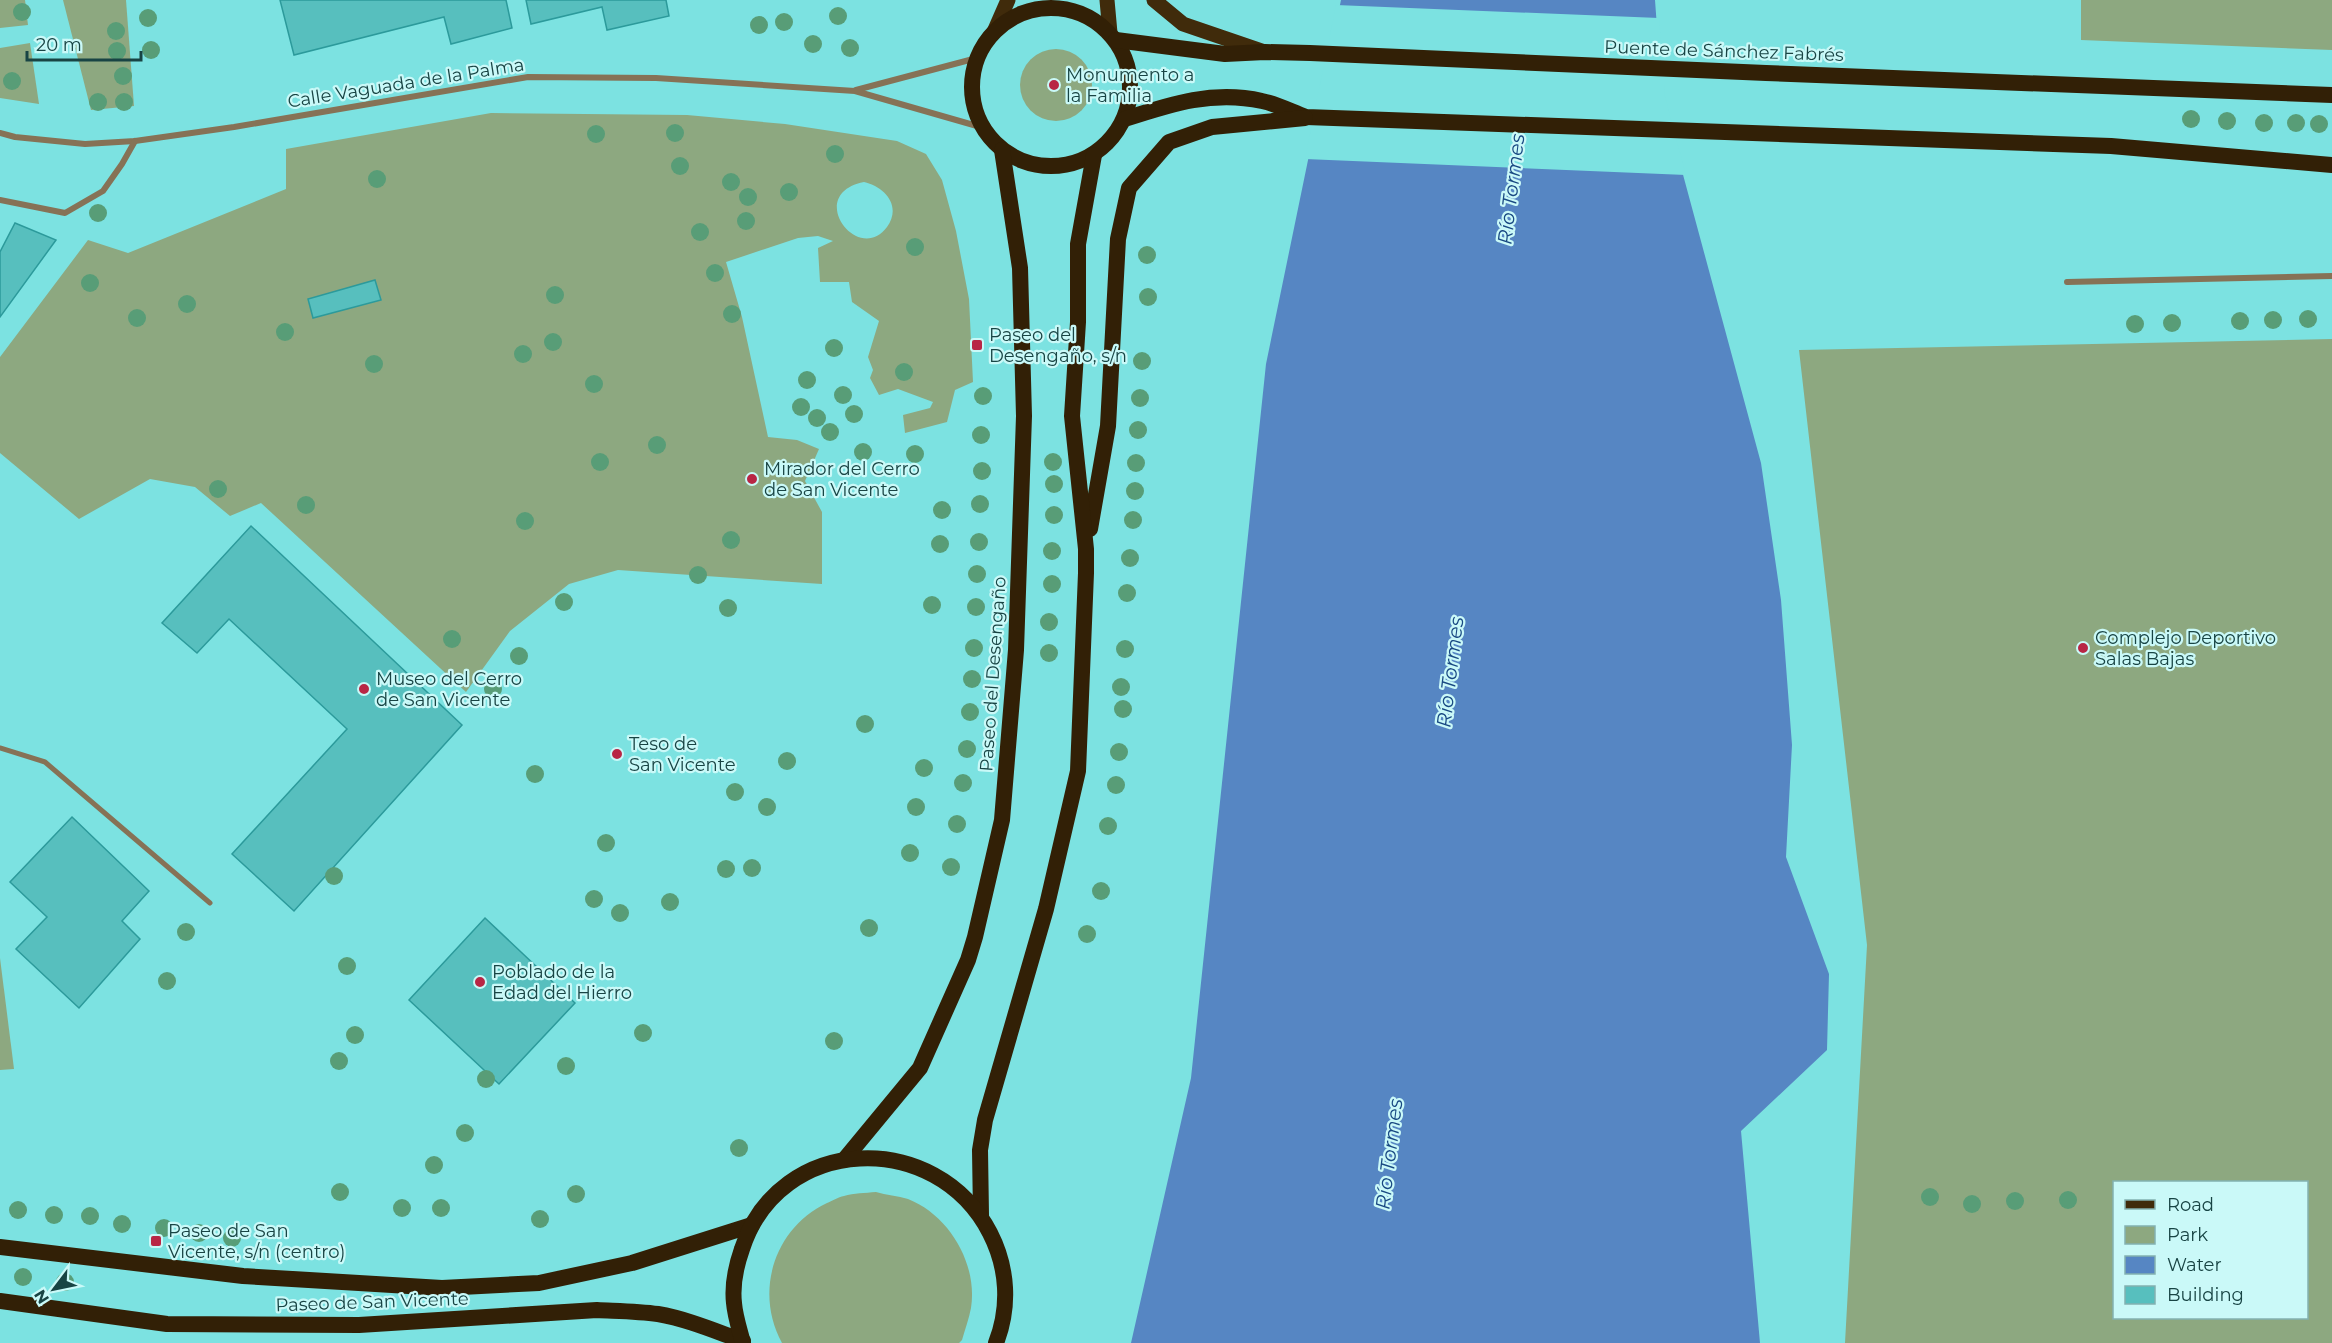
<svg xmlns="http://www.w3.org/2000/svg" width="2332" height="1343" viewBox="0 0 2332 1343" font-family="Montserrat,sans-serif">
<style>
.green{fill:#8da880;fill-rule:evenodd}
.water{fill:#5686c3}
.pier{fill:#7ce2e1}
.building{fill:#57bfbe;stroke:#2c9a9b;stroke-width:1.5}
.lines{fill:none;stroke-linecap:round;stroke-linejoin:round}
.pedestrian{stroke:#867256;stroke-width:5}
.minor{stroke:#867256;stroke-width:6}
.primary{stroke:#402b0b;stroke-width:15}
.trunk{stroke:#322006;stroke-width:16}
.tree{fill:#589d77}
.poi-dot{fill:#b82645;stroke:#caf9f8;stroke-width:2}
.labels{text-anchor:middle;stroke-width:4.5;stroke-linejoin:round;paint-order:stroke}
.street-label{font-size:18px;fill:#184444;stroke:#caf9f8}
.poi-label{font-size:18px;fill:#184444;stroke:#caf9f8;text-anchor:start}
.water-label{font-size:20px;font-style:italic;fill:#184882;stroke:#caf9f8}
</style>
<rect width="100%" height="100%" fill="#7ce2e1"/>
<!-- green -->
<g class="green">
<polygon points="0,0 25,0 28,25 0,28"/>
<polygon points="63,0 126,0 134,106 91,110"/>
<polygon points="2081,0 2332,0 2332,50 2081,40"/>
<polygon points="30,43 39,104 0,98 0,48"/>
<circle cx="1056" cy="85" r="36"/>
<path d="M 491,113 L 687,115 L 785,124 L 897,141 L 926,154 L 942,180 L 956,231 L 969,299 L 973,382 L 955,390 L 947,422 L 905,433 L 903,415 L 930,408 L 933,402 L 898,389 L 879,395 L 870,378 L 873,370 L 868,357 L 879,321 L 852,302 L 849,282 L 820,282 L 818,248 L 833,241 L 818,236 L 798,238 L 726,262 L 742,317 L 768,437 L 797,440 L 819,449 L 805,481 L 822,512 L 822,584 L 618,570 L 569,584 L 510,631 L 466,692 L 261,503 L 230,516 L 195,487 L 150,479 L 79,519 L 0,453 L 0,357 L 88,240 L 128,253 L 286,189 L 286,149 ZM 864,182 C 885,187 902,206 887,227 C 858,266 804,194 864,182 Z"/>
<path d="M 2332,339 L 2332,1343 L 1845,1343 L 1867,945 L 1799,350 ZM 2114,1182 L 2306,1182 L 2306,1318 L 2114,1318 Z"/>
<polygon points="0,958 14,1069 0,1070"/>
<path d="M 876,1192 C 886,1195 898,1196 908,1199 C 949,1215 978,1264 971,1308 C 969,1319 965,1329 962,1340 L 959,1343 L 782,1343 C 754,1292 774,1228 827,1203 C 832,1201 838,1197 844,1196 C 854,1193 865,1193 876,1192 Z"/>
</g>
<!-- water -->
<polygon class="water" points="1341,0 1655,0 1662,97 1761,463 1781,600 1792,745 1786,857 1829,974 1827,1050 1741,1131 1760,1343 1131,1343 1191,1078 1266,364"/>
<!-- pier -->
<polygon class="pier" points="1336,5 1659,18 1665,97 1686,175 1305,159"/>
<!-- building -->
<g class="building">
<polygon points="280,0 506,0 512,28 451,44 444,17 294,55"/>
<polygon points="526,0 666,0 669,16 607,30 602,7 531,24"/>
<polygon points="15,223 56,240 0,317 0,252"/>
<polygon points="375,280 381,300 313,318 308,299"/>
<polygon points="251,526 462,725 294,911 232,854 347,729 229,619 197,653 162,623"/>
<polygon points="72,817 149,891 122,921 140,939 79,1008 16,949 47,917 10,882"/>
<polygon points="485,918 575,1003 499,1084 409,1000"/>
</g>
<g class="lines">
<!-- pedestrian -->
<polyline class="pedestrian" points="0,748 45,762 210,903"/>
<!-- minor -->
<g class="minor">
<polyline points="856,90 977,58"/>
<polyline points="0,133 15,137 85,144 135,141 234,127 528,77 656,78 855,91 984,128"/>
<polyline points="0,200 65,213 103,191 122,164 135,141"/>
<polyline points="2067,282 2332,276"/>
</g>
<!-- primary -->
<g class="primary">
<polyline points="1107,0 1110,33"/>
<polyline points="1154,0 1183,24 1262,51"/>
<polyline points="994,32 1008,0"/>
</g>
<!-- trunk -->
<g class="trunk">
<circle cx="1051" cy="87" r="79"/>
<polyline points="1116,40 1225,54 1265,52 1310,53 1766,73 2332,95"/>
<path d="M 1125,119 C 1171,104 1213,90 1262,101 C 1277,104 1292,112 1306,117 L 2111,146 L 2332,165"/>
<polyline points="1090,529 1108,426 1118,239 1129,188 1169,142 1212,127 1305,118"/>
<polyline points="844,1160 920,1068 968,960 975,937 1002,820 1016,650 1024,416 1020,268 1002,150"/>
<polyline points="981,1215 980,1150 985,1120 1046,909 1078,771 1086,573 1086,549 1072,416 1078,322 1078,244 1094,155"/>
<polyline points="0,1247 243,1276 442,1288 539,1283 632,1263 752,1225"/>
<path d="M 0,1301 L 167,1324 L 359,1325 L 597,1310 C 617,1311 638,1311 658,1314 C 687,1319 715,1331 743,1341"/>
<path d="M 743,1343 C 740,1331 735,1316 734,1303 C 732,1285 736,1266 742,1249 C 779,1134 936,1128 990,1233 C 1008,1268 1010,1307 996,1343"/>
</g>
</g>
<!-- trees -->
<g class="tree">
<circle cx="22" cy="12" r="9"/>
<circle cx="838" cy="16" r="9"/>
<circle cx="148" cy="18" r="9"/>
<circle cx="784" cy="22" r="9"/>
<circle cx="759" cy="25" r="9"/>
<circle cx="116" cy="31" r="9"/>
<circle cx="813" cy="44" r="9"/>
<circle cx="850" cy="48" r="9"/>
<circle cx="151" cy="50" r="9"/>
<circle cx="117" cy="51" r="9"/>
<circle cx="123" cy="76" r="9"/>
<circle cx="12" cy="81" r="9"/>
<circle cx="98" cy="102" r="9"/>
<circle cx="124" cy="102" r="9"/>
<circle cx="2191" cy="119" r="9"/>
<circle cx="2227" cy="121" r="9"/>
<circle cx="2264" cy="123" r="9"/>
<circle cx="2296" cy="123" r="9"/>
<circle cx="2319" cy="124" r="9"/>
<circle cx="675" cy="133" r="9"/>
<circle cx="596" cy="134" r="9"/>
<circle cx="835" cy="154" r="9"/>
<circle cx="680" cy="166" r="9"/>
<circle cx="377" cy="179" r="9"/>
<circle cx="731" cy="182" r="9"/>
<circle cx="789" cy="192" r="9"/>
<circle cx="748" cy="197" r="9"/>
<circle cx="98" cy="213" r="9"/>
<circle cx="746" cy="221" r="9"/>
<circle cx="700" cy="232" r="9"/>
<circle cx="915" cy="247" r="9"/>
<circle cx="1147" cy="255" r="9"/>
<circle cx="715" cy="273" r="9"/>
<circle cx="90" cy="283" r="9"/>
<circle cx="555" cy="295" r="9"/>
<circle cx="1148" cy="297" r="9"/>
<circle cx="187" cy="304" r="9"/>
<circle cx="732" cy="314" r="9"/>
<circle cx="137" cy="318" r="9"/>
<circle cx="2308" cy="319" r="9"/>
<circle cx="2273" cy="320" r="9"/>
<circle cx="2240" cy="321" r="9"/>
<circle cx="2172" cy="323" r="9"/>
<circle cx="2135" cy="324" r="9"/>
<circle cx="285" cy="332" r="9"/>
<circle cx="553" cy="342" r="9"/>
<circle cx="834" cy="348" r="9"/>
<circle cx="523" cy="354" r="9"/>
<circle cx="1142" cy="361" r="9"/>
<circle cx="374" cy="364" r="9"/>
<circle cx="904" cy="372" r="9"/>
<circle cx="807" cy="380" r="9"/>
<circle cx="594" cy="384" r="9"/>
<circle cx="843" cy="395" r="9"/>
<circle cx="983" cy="396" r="9"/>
<circle cx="1140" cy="398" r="9"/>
<circle cx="801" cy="407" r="9"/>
<circle cx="854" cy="414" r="9"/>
<circle cx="817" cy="418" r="9"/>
<circle cx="1138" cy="430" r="9"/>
<circle cx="830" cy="432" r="9"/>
<circle cx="981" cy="435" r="9"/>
<circle cx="657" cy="445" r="9"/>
<circle cx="863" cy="452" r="9"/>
<circle cx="915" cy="454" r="9"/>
<circle cx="600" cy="462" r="9"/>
<circle cx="1053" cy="462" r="9"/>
<circle cx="1136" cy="463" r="9"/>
<circle cx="982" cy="471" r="9"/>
<circle cx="1054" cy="484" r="9"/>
<circle cx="218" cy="489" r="9"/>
<circle cx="1135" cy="491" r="9"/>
<circle cx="980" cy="504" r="9"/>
<circle cx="306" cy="505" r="9"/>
<circle cx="942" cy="510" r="9"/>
<circle cx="1054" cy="515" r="9"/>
<circle cx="1133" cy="520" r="9"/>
<circle cx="525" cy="521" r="9"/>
<circle cx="731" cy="540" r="9"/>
<circle cx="979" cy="542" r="9"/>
<circle cx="940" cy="544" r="9"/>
<circle cx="1052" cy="551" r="9"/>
<circle cx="1130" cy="558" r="9"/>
<circle cx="977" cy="574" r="9"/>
<circle cx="698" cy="575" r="9"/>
<circle cx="1052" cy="584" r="9"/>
<circle cx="1127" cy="593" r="9"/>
<circle cx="564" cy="602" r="9"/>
<circle cx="932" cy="605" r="9"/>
<circle cx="976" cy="607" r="9"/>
<circle cx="728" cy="608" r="9"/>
<circle cx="1049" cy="622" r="9"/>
<circle cx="452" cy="639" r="9"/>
<circle cx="974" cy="648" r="9"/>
<circle cx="1125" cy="649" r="9"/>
<circle cx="1049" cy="653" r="9"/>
<circle cx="519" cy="656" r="9"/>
<circle cx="972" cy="679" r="9"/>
<circle cx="1121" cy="687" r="9"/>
<circle cx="493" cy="689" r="9"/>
<circle cx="1123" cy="709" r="9"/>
<circle cx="970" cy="712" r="9"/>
<circle cx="865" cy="724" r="9"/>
<circle cx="967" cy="749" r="9"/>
<circle cx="1119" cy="752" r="9"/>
<circle cx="787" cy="761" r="9"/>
<circle cx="924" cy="768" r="9"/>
<circle cx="535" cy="774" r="9"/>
<circle cx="963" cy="783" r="9"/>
<circle cx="1116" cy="785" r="9"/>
<circle cx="735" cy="792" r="9"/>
<circle cx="767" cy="807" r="9"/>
<circle cx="916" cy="807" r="9"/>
<circle cx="957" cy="824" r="9"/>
<circle cx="1108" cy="826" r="9"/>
<circle cx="606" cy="843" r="9"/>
<circle cx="910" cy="853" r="9"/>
<circle cx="951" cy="867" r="9"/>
<circle cx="752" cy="868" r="9"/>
<circle cx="726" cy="869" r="9"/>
<circle cx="334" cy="876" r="9"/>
<circle cx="1101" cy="891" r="9"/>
<circle cx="594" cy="899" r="9"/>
<circle cx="670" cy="902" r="9"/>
<circle cx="620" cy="913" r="9"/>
<circle cx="869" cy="928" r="9"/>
<circle cx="186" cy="932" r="9"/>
<circle cx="1087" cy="934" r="9"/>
<circle cx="347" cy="966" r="9"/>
<circle cx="167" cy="981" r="9"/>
<circle cx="643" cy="1033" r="9"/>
<circle cx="355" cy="1035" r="9"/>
<circle cx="834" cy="1041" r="9"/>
<circle cx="339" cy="1061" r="9"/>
<circle cx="566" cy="1066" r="9"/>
<circle cx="486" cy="1079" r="9"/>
<circle cx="465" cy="1133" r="9"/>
<circle cx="739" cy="1148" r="9"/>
<circle cx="434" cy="1165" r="9"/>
<circle cx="340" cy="1192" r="9"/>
<circle cx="576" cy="1194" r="9"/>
<circle cx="1930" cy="1197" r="9"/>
<circle cx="2068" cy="1200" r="9"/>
<circle cx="2015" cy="1201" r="9"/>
<circle cx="1972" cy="1204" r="9"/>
<circle cx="402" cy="1208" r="9"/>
<circle cx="441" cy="1208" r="9"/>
<circle cx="18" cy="1210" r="9"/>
<circle cx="54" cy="1215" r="9"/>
<circle cx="90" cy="1216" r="9"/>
<circle cx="540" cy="1219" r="9"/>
<circle cx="122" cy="1224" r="9"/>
<circle cx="164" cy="1228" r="9"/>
<circle cx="199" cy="1233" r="9"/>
<circle cx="232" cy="1238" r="9"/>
<circle cx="23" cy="1277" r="9"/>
<circle cx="65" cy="1282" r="9"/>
</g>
<!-- markers -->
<g class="poi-dot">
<circle cx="1054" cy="85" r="6"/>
<rect x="971" y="339" width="12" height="12" rx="3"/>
<circle cx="752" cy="479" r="6"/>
<circle cx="2083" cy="648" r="6"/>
<circle cx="364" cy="689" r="6"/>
<circle cx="617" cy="754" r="6"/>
<circle cx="480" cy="982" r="6"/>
<rect x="150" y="1235" width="12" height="12" rx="3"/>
</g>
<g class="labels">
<!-- street labels -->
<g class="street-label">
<text transform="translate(1724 51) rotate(2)" y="6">Puente de Sánchez Fabrés</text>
<text transform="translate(406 83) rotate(-9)" y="6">Calle Vaguada de la Palma</text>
<text transform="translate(993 674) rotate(-86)" y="6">Paseo del Desengaño</text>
<text transform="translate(372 1302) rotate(-2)" y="6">Paseo de San Vicente</text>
</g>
<!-- poi labels -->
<g class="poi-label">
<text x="1066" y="81">Monumento a<tspan x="1066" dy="21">la Familia</tspan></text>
<text x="989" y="341">Paseo del<tspan x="989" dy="21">Desengaño, s/n</tspan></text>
<text x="764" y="475">Mirador del Cerro<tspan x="764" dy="21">de San Vicente</tspan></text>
<text x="2095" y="644">Complejo Deportivo<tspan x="2095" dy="21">Salas Bajas</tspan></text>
<text x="376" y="685">Museo del Cerro<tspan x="376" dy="21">de San Vicente</tspan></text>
<text x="629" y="750">Teso de<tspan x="629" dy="21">San Vicente</tspan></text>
<text x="492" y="978">Poblado de la<tspan x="492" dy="21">Edad del Hierro</tspan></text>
<text x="168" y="1237">Paseo de San<tspan x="168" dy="21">Vicente, s/n (centro)</tspan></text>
</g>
<!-- water labels -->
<g class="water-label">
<text transform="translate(1511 189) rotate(-83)" y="7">Río Tormes</text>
<text transform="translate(1450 672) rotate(-83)" y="7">Río Tormes</text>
<text transform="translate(1389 1154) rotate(-83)" y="7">Río Tormes</text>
</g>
</g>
<!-- legend -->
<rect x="2113" y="1181" width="195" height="138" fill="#caf9f8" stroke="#83b1b0" stroke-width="1.5"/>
<rect x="2125" y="1200" width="30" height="9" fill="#402b0b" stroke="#83b1b0" stroke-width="1.5"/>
<text x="2167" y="1211" font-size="18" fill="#184444">Road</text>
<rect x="2125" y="1226" width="30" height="18" fill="#8da880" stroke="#83b1b0" stroke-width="1.5"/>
<text x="2167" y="1241" font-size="18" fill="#184444">Park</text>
<rect x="2125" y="1256" width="30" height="18" fill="#5686c3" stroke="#83b1b0" stroke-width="1.5"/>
<text x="2167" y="1271" font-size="18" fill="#184444">Water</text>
<rect x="2125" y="1286" width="30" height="18" fill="#57bfbe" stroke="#83b1b0" stroke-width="1.5"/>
<text x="2167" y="1301" font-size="18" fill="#184444">Building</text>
<!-- north arrow -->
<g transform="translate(54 1289) rotate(238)" stroke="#caf9f8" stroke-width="4.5" paint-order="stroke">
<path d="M0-4.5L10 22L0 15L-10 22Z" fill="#184444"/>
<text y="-9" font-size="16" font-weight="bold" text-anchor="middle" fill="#184444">N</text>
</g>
<!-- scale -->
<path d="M27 51v9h114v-9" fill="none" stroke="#184444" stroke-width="3"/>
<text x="36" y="51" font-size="18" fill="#184444" stroke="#caf9f8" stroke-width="4.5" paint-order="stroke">20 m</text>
</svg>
